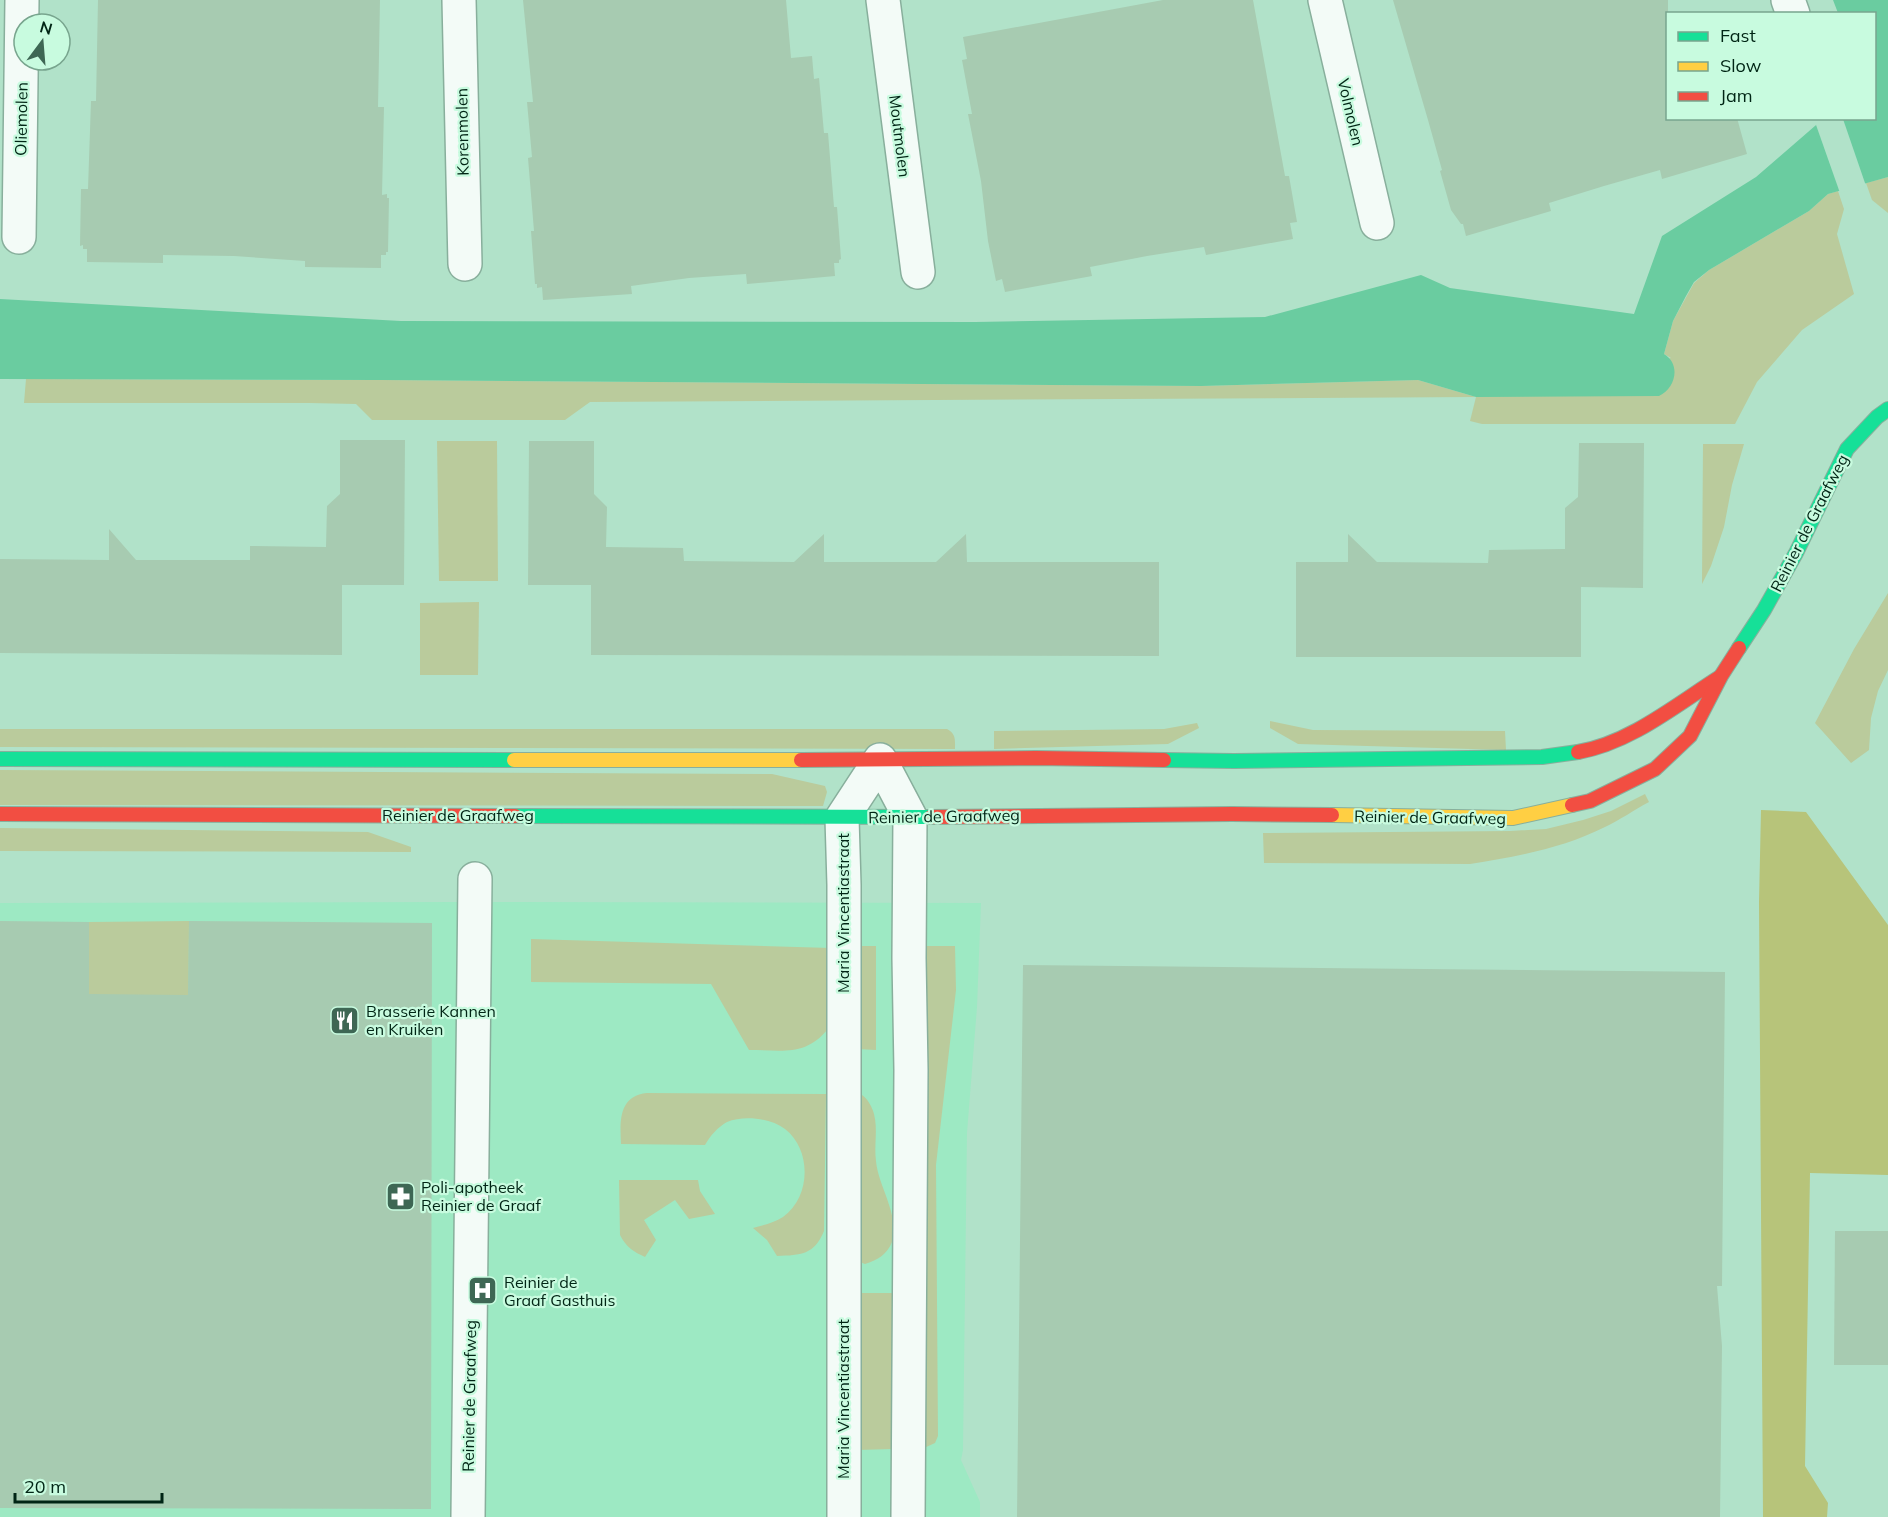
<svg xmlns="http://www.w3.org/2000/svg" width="1888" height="1517" viewBox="0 0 1888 1517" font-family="Mulish,sans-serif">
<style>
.built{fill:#9de9c3}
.green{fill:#bacb9c}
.forest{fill:#b7c47a}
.water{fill:#6acca0}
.pier{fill:#b1e2c9}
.building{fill:#a7cbb1}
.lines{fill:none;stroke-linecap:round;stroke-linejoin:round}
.street-casing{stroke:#88af9c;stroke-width:36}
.fast-casing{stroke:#88af9c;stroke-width:16}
.slow-casing{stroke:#88af9c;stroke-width:16}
.jam-casing{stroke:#88af9c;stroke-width:16}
.street{stroke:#f3fbf7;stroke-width:33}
.fast{stroke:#16e098;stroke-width:14}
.slow{stroke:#ffcf43;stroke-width:14}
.jam{stroke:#f24e42;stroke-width:14}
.labels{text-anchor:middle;stroke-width:4.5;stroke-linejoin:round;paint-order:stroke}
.street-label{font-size:16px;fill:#002515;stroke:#c8fbdf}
.poi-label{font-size:16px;fill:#002515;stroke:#c8fbdf;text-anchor:start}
</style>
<rect width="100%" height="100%" fill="#b1e2c9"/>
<!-- built -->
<polygon class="built" points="461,902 981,903 977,1007 967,1133 963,1450 961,1460 980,1502 980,1517 0,1517 0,903"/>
<!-- green -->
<g class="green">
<polygon points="1888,177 1888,213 1872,200 1866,183"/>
<polygon points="1838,191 1844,209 1837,234 1854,294 1802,330 1757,382 1735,424 1482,424 1470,421 1476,397 590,402 565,420 372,420 356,404 309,403 24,403 26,379 383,380 1201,386 1418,380 1476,397 1671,358 1664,354 1673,321 1694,283 1709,270 1809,211 1828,194"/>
<polygon points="437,441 497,441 498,581 439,581"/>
<polygon points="1703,444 1744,444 1732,485 1724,527 1711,566 1702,584"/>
<polygon points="1888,593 1888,670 1878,691 1871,718 1869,750 1851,763 1815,723 1854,649"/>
<polygon points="479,602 478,675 420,675 420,603"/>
<polygon points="1270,721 1313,730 1505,731 1506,750 1298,744 1270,728"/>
<polygon points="1197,723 1199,728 1168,744 994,749 994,731 1164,729"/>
<path d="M 0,729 L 947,729 C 956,734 955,739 955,749 L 0,747 Z"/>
<polygon points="0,770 772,774 825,786 827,792 823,806 0,805"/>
<path d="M 1645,794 L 1649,802 C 1634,810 1620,820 1605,827 C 1563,848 1516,857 1470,864 L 1264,863 L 1263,833 L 1510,831 L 1546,829 L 1583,820 L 1611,811 Z"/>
<polygon points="0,828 368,832 411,847 411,852 0,851"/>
<polygon points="189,921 188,1107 89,1106 89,922"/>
<path d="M 531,939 L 831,948 L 828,1029 C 805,1057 782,1050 749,1050 L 711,984 L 531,982 Z"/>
<polygon points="857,946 876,946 876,1050 857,1049"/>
<polygon points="920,946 955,946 956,990 936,1165 938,1436 935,1443 924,1448"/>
<path d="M 647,1093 L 826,1094 L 824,1231 C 814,1255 801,1255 777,1256 L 767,1240 L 753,1228 C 763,1225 774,1223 783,1217 C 811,1197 812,1150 785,1129 C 770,1118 744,1115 727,1122 C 718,1127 710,1136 705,1145 L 621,1144 C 620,1122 618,1096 647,1093 Z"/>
<path d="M 862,1095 C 868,1099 872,1107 874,1114 C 878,1129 874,1145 876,1161 C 878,1186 900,1215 892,1242 C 887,1255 877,1260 865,1264 L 857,1261 L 859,1096 Z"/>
<path d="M 619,1180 L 698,1180 L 700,1191 L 715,1214 L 689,1219 L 675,1200 L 644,1220 L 656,1240 L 645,1257 C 634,1252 626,1247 620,1235 Z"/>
<polygon points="856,1293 893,1293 893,1449 857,1450"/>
</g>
<!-- forest -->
<polygon class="forest" points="1761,810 1806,812 1888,925 1888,1175 1810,1173 1805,1466 1828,1503 1827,1517 1763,1517 1759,902"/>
<!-- water -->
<path class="water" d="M 1833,0 L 1888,0 L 1888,177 L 1828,194 L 1809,211 L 1709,270 L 1694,282 L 1686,296 L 1673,321 L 1664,354 C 1681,364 1676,388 1659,396 L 1476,397 L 1418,380 L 1201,386 L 383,380 L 0,379 L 0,299 L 401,321 L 975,322 L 1265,317 L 1421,275 L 1450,288 L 1634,314 L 1662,236 L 1756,177 L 1823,119 L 1874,118 L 1874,14 L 1838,13 Z"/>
<!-- pier -->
<polygon class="pier" points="1819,118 1843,119 1866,186 1840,193 1815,122"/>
<!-- building -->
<g class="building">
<polygon points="98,0 380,0 378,107 384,107 382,195 387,194 387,198 389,198 388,252 386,252 386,255 381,255 381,268 305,267 305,261 234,256 163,255 163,263 87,262 87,249 83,249 83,245 80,246 81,189 88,189 91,101 96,101"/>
<polygon points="523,0 786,0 791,58 812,56 814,79 819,78 824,133 828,133 834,207 837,207 839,232 841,259 839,260 839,263 834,263 835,276 747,284 746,274 689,278 631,286 632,294 543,300 542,287 537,288 537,284 535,284 531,231 534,231 528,158 532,157 527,102 533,102"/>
<polygon points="1163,0 1253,0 1285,176 1289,176 1297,222 1290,223 1293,239 1206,255 1204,247 1147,256 1090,267 1092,276 1005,292 1002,279 996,281 988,241 981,181 968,114 972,114 962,60 967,59 963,37"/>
<polygon points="1393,0 1668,0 1668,118 1737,118 1747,154 1662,179 1660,170 1604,186 1549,203 1551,211 1466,236 1463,224 1461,224 1451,210 1440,171 1442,170 1428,120"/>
<polygon points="340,440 405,440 404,585 342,585 342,655 0,653 0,559 109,560 109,529 136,560 250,560 250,546 326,547 327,506 340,494"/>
<polygon points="529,441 594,441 594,494 607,507 606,547 683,548 684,561 794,562 824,534 824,562 936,562 966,534 967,562 1159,562 1159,656 591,655 591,585 528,585"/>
<polygon points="1579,443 1644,443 1643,588 1581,587 1581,657 1296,657 1296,562 1348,562 1348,534 1377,562 1488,563 1489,550 1565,549 1565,508 1578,497"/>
<polygon points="0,921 89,922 89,994 188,995 189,921 432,923 431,1509 0,1508"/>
<polygon points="1023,965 1725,972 1722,1286 1717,1286 1722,1346 1720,1517 1017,1517"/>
<polygon points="1835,1231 1888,1231 1888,1365 1834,1365"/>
</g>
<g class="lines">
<defs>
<g id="street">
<polyline points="459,0 465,264"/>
<polyline points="883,0 918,272"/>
<polyline points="1325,0 1377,223"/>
<polyline points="1788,0 1793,14"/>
<polyline points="19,237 22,0"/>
<polyline points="468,1517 475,879"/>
<polyline points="844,1517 844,885 842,818 880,760 910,817 909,958 911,1070 908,1517"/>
</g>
<g id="fast">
<polyline points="1739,648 1764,610 1796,553 1847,449 1877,417 1888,409"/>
<polyline points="0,759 514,760"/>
<polyline points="1164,760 1234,761 1542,757 1578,752"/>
<polyline points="515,816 931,817"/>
</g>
<g id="slow">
<polyline points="514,760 801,760"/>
<polyline points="1332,815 1513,818 1572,805"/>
</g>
<g id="jam">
<path d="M 1578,752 C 1630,743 1676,705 1720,677"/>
<polyline points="801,760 1036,758 1164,760"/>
<polyline points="1572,805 1590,801 1655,769 1690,736 1721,676 1739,648"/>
<polyline points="0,814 515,816"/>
<polyline points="931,817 1232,814 1332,815"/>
</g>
</defs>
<!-- street casing -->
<use href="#street" class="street-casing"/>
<!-- fast casing -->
<use href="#fast" class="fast-casing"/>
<!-- slow casing -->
<use href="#slow" class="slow-casing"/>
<!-- jam casing -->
<use href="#jam" class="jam-casing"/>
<!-- street -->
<use href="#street" class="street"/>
<!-- fast -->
<use href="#fast" class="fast"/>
<!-- slow -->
<use href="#slow" class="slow"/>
<!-- jam -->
<use href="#jam" class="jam"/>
</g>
<!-- icons -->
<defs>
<symbol id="restaurant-square" viewBox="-11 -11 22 22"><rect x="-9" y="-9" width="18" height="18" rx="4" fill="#3e6754" stroke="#c8fbdf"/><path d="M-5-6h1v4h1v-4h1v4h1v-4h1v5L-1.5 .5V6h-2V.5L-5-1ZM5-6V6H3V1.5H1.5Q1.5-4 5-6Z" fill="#fff"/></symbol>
<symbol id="pharmacy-square" viewBox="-11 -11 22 22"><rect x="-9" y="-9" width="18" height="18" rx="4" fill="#3e6754" stroke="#c8fbdf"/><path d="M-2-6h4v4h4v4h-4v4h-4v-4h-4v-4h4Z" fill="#fff"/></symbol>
<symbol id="hospital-square" viewBox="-11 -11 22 22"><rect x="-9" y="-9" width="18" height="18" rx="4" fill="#3e6754" stroke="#c8fbdf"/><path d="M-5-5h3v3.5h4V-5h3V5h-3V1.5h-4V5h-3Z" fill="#fff"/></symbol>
</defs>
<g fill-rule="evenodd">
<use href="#restaurant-square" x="328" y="1004" width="33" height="33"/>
<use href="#pharmacy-square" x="384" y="1180" width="33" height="33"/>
<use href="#hospital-square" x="466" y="1274" width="33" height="33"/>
</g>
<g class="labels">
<!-- street labels -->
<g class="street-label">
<text transform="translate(1351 112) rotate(77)" y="6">Volmolen</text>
<text transform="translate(21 119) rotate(-89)" y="6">Oliemolen</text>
<text transform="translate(462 132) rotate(-91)" y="6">Korenmolen</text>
<text transform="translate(900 136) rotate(83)" y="6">Moutmolen</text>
<text transform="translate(1809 523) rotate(-63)" y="6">Reinier de Graafweg</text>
<text x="458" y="821">Reinier de Graafweg</text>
<text transform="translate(944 816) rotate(-1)" y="6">Reinier de Graafweg</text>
<text transform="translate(1430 817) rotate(1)" y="6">Reinier de Graafweg</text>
<text transform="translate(843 913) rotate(-90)" y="6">Maria Vincentiastraat</text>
<text transform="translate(469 1396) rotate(-89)" y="6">Reinier de Graafweg</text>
<text transform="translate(843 1399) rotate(-90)" y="6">Maria Vincentiastraat</text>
</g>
<!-- poi labels -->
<g class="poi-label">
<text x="366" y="1017">Brasserie Kannen<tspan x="366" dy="18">en Kruiken</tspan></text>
<text x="421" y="1193">Poli-apotheek<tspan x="421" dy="18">Reinier de Graaf</tspan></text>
<text x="504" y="1288">Reinier de<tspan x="504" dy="18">Graaf Gasthuis</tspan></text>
</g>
</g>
<!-- legend -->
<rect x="1666" y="12" width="210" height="108" fill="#c8fbdf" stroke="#78a58e" stroke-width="1.5"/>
<rect x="1678" y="32" width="30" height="9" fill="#16e098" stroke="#78a58e" stroke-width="1.5"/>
<text x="1720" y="42" font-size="18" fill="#002515">Fast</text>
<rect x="1678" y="62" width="30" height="9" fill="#ffcf43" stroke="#78a58e" stroke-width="1.5"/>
<text x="1720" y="72" font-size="18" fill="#002515">Slow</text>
<rect x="1678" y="92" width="30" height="9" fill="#f24e42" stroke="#78a58e" stroke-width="1.5"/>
<text x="1720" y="102" font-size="18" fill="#002515">Jam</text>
<!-- north arrow -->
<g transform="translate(42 42) rotate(16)"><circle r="28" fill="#c8fbdf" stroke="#78a58e" stroke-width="1.5"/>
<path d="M0-4.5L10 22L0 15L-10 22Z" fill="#3e6754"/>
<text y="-9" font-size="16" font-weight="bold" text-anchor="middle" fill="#002515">N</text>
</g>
<!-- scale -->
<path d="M15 1493v9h147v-9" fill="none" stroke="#002515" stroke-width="3"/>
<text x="24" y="1493" font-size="18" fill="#002515" stroke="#c8fbdf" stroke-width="4.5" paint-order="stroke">20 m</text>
</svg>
